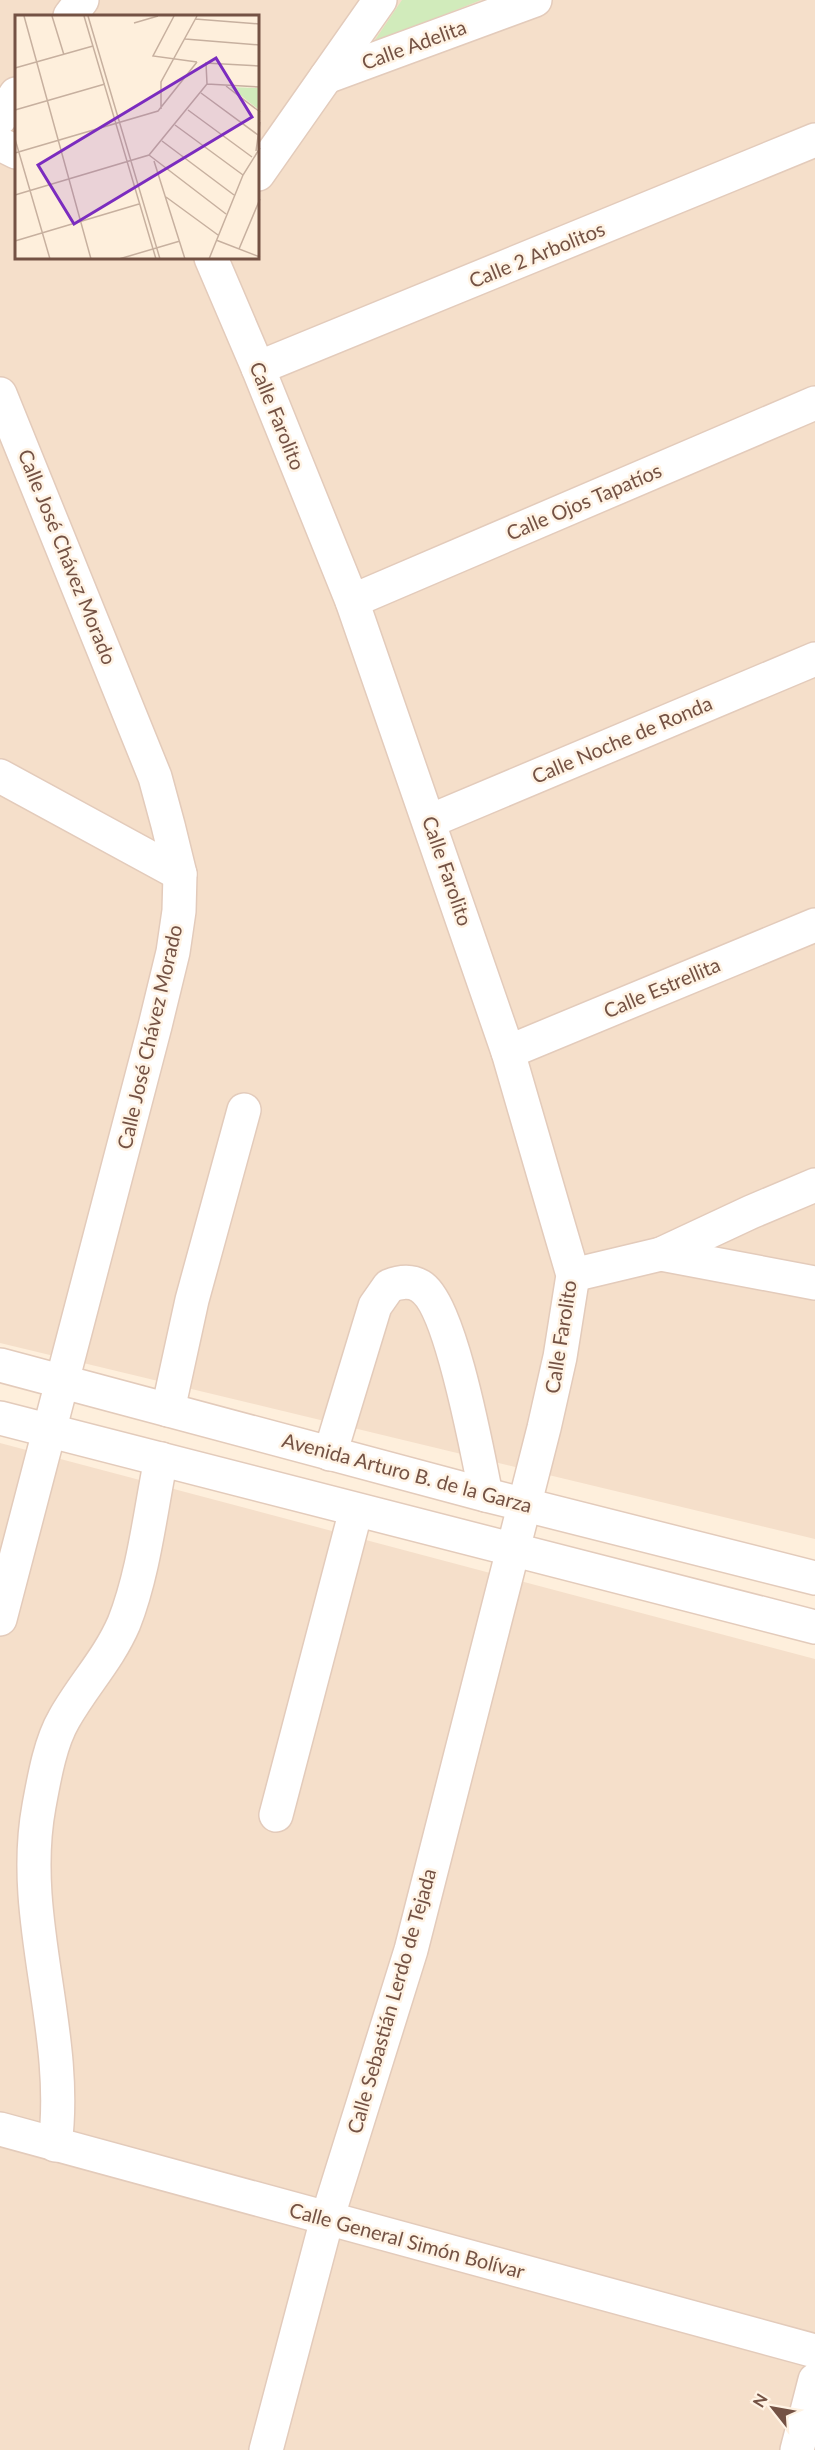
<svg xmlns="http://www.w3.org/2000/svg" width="815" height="2450" viewBox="0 0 815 2450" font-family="Lato,sans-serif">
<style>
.residential{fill:#f5dfca;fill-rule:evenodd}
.green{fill:#d1ebbb}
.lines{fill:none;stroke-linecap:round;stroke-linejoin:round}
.minor-casing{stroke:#e3cbbb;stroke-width:36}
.minor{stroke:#fff;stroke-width:33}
.labels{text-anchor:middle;stroke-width:5;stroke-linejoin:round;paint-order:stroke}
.street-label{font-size:20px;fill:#745244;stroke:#fff3e4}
.inset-road{fill:none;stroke:#c7b09f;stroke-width:1.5}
.view{fill:#7b2cbf;fill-opacity:0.15;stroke:#7b2cbf;stroke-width:3}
.inset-edge{fill:none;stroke:#745244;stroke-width:3}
</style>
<rect width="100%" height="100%" fill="#feefdc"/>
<!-- residential -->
<g class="residential">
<path d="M 0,0 L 815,0 L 815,1539 L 0,1343 ZM 16,16 L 258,16 L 258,258 L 16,258 Z"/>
<polygon points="0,1443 815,1659 815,2450 0,2450"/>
</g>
<!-- green -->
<polygon class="green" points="402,0 481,0 373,43"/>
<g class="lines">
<defs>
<g id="minor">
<polyline points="70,16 82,0"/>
<polyline points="326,77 535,0"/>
<polyline points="0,118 16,94"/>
<polyline points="0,144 16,152"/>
<polyline points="258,174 380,0"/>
<polyline points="211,258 258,368 352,601 508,1052 556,1217 573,1275 560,1357 544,1428 411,1950 327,2219 266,2450"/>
<polyline points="258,368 815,140"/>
<polyline points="0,394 155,777 168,825 180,874 179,911 173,952 155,1026 0,1619"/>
<polyline points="352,601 815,403"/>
<polyline points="0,776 180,874"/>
<polyline points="430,821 815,659"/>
<polyline points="508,1052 815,925"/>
<polyline points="661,1254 815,1283"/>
<polyline points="573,1275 661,1254 751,1212 815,1185"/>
<polyline points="0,1365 486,1495 815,1578"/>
<polyline points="168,1410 192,1300 244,1110"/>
<polyline points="0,1418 815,1627"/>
<path d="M 330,1454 L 375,1306 L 389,1286 C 399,1282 410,1280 420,1286 C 451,1304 478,1456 486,1495"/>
<polyline points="276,1815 356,1510"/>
<polyline points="0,2129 815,2351"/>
<path d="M 55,2145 C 70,2031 18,1919 39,1806 C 44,1779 50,1743 64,1719 C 83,1685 108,1660 124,1623 C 144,1572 150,1513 161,1459"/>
<polyline points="797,2450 815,2380"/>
</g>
</defs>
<!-- minor casing -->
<use href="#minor" class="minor-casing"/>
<!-- minor -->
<use href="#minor" class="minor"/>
</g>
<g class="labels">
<!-- street labels -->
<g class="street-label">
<text transform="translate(414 45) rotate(-20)" y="7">Calle Adelita</text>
<text transform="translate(537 255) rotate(-22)" y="7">Calle 2 Arbolitos</text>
<text transform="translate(277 416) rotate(68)" y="7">Calle Farolito</text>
<text transform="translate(584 502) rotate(-23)" y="7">Calle Ojos Tapatíos</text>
<text transform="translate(67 557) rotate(68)" y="7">Calle José Chávez Morado</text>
<text transform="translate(622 740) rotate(-23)" y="7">Calle Noche de Ronda</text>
<text transform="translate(447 871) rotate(71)" y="7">Calle Farolito</text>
<text transform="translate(662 988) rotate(-23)" y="7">Calle Estrellita</text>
<text transform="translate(150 1037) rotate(-77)" y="7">Calle José Chávez Morado</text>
<text transform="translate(561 1337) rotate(-81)" y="7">Calle Farolito</text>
<text transform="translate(407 1473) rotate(15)" y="7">Avenida Arturo B. de la Garza</text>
<text transform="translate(392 2001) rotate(-74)" y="7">Calle Sebastián Lerdo de Tejada</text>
<text transform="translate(407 2241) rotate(15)" y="7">Calle General Simón Bolívar</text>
</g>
</g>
<!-- overview -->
<g transform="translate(15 15)">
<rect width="244" height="244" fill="#feefdc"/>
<path d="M 215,72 L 244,73 L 243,94 Z" fill="#d1ebbb"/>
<path class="inset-road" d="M 9,1 L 76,244M 37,1 L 49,40M 69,1 L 141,244M 73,1 L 145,244M 159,1 L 138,41 L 182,47M 180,4 L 245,9M 119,8 L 143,1M 170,24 L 245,30M 190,48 L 245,51M 0,53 L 78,31M 192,69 L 245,72M 211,71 L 245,97M 186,78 L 243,120M 146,94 L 146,67 L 182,1M 0,95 L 90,69M 173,95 L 237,142M 160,110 L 228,160M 0,124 L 35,244M 147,126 L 219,180M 241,136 L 245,107M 0,138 L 143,96 L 182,47M 134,140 L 211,199M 139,146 L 170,244M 0,180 L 134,140 L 192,69 L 191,48M 151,182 L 203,220M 201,225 L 245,242M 0,226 L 124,189M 224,234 L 245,184M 104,244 L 165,226M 194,244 L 228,160 L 245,133"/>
<path class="view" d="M 201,43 L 237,102 L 59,209 L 23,150 Z"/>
<rect width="244" height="244" class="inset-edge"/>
</g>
<!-- north arrow -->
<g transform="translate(773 2408) rotate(301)" stroke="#fff3e4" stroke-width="4.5" paint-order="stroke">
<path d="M0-4.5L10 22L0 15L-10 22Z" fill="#745244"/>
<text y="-9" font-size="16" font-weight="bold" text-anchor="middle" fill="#745244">N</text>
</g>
</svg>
